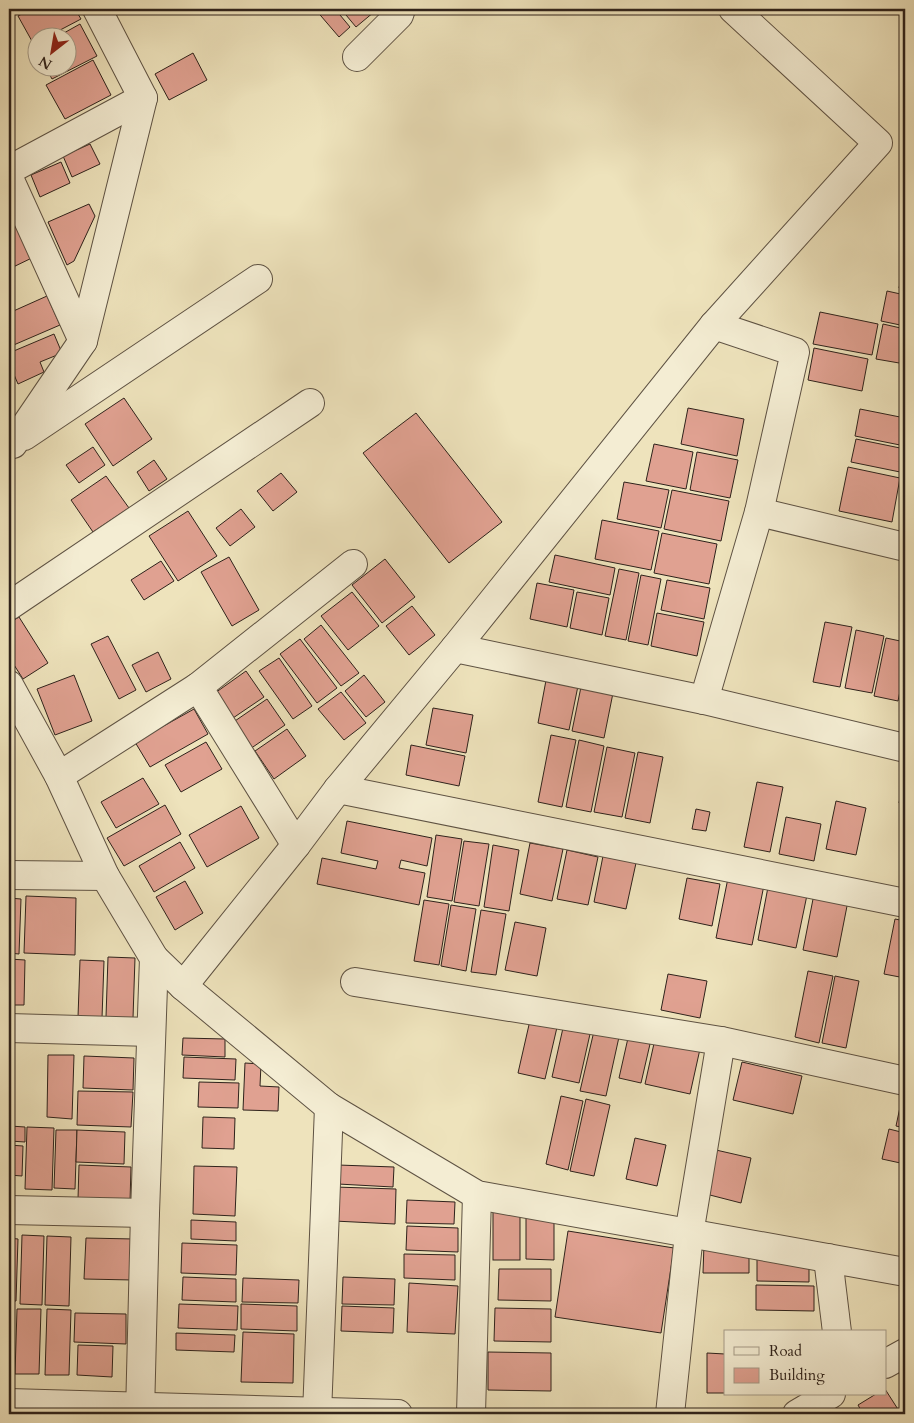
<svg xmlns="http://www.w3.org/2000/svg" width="914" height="1423" viewBox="0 0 914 1423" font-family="Cardo,serif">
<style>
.building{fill:#e0a191;stroke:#2e221b}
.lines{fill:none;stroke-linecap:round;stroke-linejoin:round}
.street-casing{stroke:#5e5243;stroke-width:30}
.street{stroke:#f4edd3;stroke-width:28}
</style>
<rect width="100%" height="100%" fill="#eee3bc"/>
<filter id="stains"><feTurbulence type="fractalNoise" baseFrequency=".004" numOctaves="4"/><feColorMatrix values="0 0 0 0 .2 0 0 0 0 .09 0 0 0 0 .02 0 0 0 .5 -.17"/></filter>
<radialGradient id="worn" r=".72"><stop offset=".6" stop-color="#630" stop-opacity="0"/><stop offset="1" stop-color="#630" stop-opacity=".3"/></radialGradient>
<!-- building -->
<g class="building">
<polygon points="31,9 75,9 81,19 45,38 38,38 38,41 33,43 18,16"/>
<polygon points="315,9 335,9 350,27 339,37"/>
<polygon points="341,9 371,9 374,12 356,27"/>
<polygon points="80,24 97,56 52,79 46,68 68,68 68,38 55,38"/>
<polygon points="193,53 207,80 169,100 155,74"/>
<polygon points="93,60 111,95 65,119 46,85"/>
<polygon points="90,144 100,164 72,177 63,156"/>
<polygon points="61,162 70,183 40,197 31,175"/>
<polygon points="89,204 95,216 74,261 67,265 48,222"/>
<polygon points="21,219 38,255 9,269 9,225"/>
<polygon points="905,256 905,289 899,288"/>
<polygon points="887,291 905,295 905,326 881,321"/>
<polygon points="47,296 60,325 9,347 9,313"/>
<polygon points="820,312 878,324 872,355 813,344"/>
<polygon points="883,324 905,329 905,364 876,359"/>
<polygon points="54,334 62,353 40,362 44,372 18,384 9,363 9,353"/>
<polygon points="814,348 868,359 862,391 808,380"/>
<polygon points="124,398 152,439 113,466 85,424"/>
<polygon points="688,408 744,419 737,456 681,444"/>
<polygon points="860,409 905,418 905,446 855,436"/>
<polygon points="416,413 502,522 449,563 363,453"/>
<polygon points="856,439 905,449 905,473 851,462"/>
<polygon points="654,444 693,452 686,489 646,481"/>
<polygon points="93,447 105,465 79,483 66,465"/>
<polygon points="697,452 738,460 730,498 690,490"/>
<polygon points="154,460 167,479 149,491 137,472"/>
<polygon points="848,467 900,478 892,522 839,511"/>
<polygon points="281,473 297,492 273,511 257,491"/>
<polygon points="106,476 129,508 93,532 71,500"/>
<polygon points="624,482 669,490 661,528 617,519"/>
<polygon points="672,490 729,501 721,541 664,529"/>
<polygon points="241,509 255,527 230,546 216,528"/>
<polygon points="188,511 217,556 178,581 149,536"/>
<polygon points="602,520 659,531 651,570 595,559"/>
<polygon points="662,533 717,544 709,584 654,573"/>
<polygon points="555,555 615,568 610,595 549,582"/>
<polygon points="229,557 259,610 232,626 201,572"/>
<polygon points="385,559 415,597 382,623 352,585"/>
<polygon points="161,561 174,581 144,600 131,580"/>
<polygon points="619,569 639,573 626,640 605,636"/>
<polygon points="641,575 661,579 648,645 628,641"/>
<polygon points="667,580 710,588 704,619 661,610"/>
<polygon points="537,583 574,590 567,627 530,619"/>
<polygon points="352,592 379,626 348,650 321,616"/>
<polygon points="577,592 609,598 602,635 570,628"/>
<polygon points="412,606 435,635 409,655 386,626"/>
<polygon points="657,613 704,622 697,656 651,646"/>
<polygon points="19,617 48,663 23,679 9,657 9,623"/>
<polygon points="825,622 852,627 840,687 813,682"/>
<polygon points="321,625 359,673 341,686 304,639"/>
<polygon points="856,630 884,636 872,693 845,688"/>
<polygon points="108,636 136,690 119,699 91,644"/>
<polygon points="886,638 905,642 905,666 898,701 874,696"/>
<polygon points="300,639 337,688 317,703 280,654"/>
<polygon points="158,652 171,679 146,692 132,665"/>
<polygon points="279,658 312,706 293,719 259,671"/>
<polygon points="246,671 264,697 233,718 215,693"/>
<polygon points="74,675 92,721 55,735 37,689"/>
<polygon points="364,675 385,702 366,717 345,691"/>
<polygon points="547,675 579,681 569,730 538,723"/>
<polygon points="582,682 614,688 604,738 572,731"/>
<polygon points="341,692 366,723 344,740 318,709"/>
<polygon points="267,699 285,725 250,749 232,723"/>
<polygon points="433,708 473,715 466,753 426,745"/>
<polygon points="194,709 208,734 150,767 135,742"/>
<polygon points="287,729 306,756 274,779 255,751"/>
<polygon points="551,735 576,740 562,807 538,802"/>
<polygon points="579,740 604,746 591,812 566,807"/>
<polygon points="206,742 222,769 181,792 165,765"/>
<polygon points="411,745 465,756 459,786 406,775"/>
<polygon points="607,747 635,753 622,817 594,812"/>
<polygon points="638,752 663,757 650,823 625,818"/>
<polygon points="905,770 905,804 899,803"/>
<polygon points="143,778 159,804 116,828 101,802"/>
<polygon points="757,782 783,787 770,852 744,847"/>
<polygon points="836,801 866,808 856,855 826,849"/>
<polygon points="165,805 181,834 124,866 107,838"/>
<polygon points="241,806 259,838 207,867 189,835"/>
<polygon points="696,809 710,812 706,831 692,829"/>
<polygon points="786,817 821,824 814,861 779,854"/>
<polygon points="347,821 432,838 427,866 401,860 399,868 425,873 419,905 317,884 322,858 376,869 378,861 341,853"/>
<polygon points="436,835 462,839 452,901 427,897"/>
<polygon points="464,841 489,844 479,906 454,902"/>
<polygon points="180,842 195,868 154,892 139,866"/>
<polygon points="530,843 563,849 552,901 520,894"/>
<polygon points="493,845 519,850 509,911 484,907"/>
<polygon points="567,850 598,857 588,905 557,899"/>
<polygon points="603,856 636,863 626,909 594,902"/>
<polygon points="687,878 720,884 712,926 679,919"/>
<polygon points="728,878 764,885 752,945 716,938"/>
<polygon points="185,881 203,913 175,930 156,897"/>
<polygon points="768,887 807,895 796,948 758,940"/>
<polygon points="814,894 848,901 837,957 803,950"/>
<polygon points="26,896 76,898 75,955 24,953"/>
<polygon points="9,898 21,899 19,954 9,953"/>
<polygon points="424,900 449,904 439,965 414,961"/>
<polygon points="451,905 476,909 466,971 441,966"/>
<polygon points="481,910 506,914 496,975 471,972"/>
<polygon points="895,919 905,921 905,978 884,974"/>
<polygon points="515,922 546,928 537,976 505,970"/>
<polygon points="108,957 135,958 133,1018 106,1017"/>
<polygon points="9,959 25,960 24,1005 9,1005"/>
<polygon points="80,960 104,961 102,1018 78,1017"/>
<polygon points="808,971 833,976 819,1043 795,1037"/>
<polygon points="668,974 707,981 700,1018 661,1010"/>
<polygon points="835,976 859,981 846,1048 822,1043"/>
<polygon points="531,1016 558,1023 545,1079 518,1073"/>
<polygon points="563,1028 590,1034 579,1083 552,1077"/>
<polygon points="594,1031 619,1037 606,1096 580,1091"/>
<polygon points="183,1038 225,1039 225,1057 182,1055"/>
<polygon points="628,1038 650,1044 641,1083 619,1078"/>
<polygon points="655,1039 700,1049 690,1094 645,1084"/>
<polygon points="48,1055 74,1055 72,1119 47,1117"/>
<polygon points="84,1056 134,1058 133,1090 83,1088"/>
<polygon points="184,1057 236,1059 235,1080 183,1078"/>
<polygon points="742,1062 802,1076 793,1114 733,1100"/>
<polygon points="245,1063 261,1064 260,1086 279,1087 278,1111 243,1110"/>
<polygon points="199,1082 239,1083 238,1108 198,1107"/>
<polygon points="78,1091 133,1092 131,1127 77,1125"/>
<polygon points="903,1093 905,1094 905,1128 896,1126"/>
<polygon points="561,1096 583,1101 568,1170 546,1164"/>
<polygon points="586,1099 610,1105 594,1176 570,1171"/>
<polygon points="203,1117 235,1118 234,1149 202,1148"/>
<polygon points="10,1126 25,1127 25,1142 10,1141"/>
<polygon points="27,1127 54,1128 52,1190 25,1189"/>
<polygon points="889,1129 905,1133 905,1164 882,1159"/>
<polygon points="56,1130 77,1130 75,1189 54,1188"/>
<polygon points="77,1130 125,1132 124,1164 76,1162"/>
<polygon points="635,1138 666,1145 657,1186 626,1179"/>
<polygon points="9,1145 23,1146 22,1176 9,1175"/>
<polygon points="716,1150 751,1158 741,1203 706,1194"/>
<polygon points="79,1165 131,1167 130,1201 78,1199"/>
<polygon points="338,1165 394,1167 393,1187 338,1184"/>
<polygon points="194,1166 237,1167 235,1216 193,1214"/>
<polygon points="335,1187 396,1189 395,1224 334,1221"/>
<polygon points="407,1200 455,1202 454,1224 406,1223"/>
<rect x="493" y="1207" width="27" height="53"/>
<polygon points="526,1213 554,1213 554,1260 526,1259"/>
<polygon points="191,1220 236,1222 236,1241 191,1239"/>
<polygon points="407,1226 458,1228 458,1252 406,1250"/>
<polygon points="568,1231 674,1248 661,1333 555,1317"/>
<polygon points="22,1235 44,1236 42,1305 20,1304"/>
<polygon points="47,1236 71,1237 69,1306 45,1305"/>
<polygon points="9,1238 18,1239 16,1301 9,1301"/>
<polygon points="86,1238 134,1239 133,1280 84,1279"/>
<polygon points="182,1243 237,1245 236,1275 181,1273"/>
<polygon points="704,1244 749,1245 749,1273 703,1273"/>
<polygon points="404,1254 455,1255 455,1280 404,1278"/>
<polygon points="757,1257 809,1258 809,1282 757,1281"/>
<polygon points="499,1269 551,1269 551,1301 498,1300"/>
<polygon points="183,1277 236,1279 236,1302 182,1300"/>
<polygon points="343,1277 395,1279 394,1305 342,1304"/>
<polygon points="243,1278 299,1280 298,1303 242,1302"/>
<polygon points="409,1283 458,1286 455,1334 407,1332"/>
<polygon points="756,1285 814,1286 814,1311 756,1310"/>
<polygon points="179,1304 238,1306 237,1330 178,1328"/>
<polygon points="241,1304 297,1306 297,1331 241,1329"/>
<polygon points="342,1306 394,1308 393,1333 341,1331"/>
<polygon points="9,1308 14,1308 13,1374 9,1374"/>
<polygon points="495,1308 551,1309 551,1342 494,1341"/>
<polygon points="17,1309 41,1309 39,1374 15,1374"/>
<polygon points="47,1309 71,1310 69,1375 45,1375"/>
<polygon points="75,1313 126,1314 126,1344 74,1342"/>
<polygon points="243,1332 294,1334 293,1383 241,1382"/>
<polygon points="176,1333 235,1335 234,1352 176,1350"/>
<polygon points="78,1345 113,1346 112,1377 77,1375"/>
<polygon points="488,1352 551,1353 551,1391 488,1390"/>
<polygon points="707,1353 725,1354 725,1393 707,1393"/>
<polygon points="885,1389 901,1414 863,1414 858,1405 876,1394 885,1394"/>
</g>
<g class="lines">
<defs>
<g id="street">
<polyline points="357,57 399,15 401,9"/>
<polyline points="9,170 143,98"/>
<polyline points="9,178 83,341"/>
<polyline points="24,436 258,279"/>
<polyline points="13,444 83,341 143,98 97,9"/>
<polyline points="759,512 905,547"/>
<polyline points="9,606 310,403"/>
<polyline points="455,648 704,700 905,748"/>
<polyline points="9,685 59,776 105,876 154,958 145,1213 140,1414"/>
<polyline points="198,687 296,845"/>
<polyline points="704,700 759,512 795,352 714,325"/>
<polyline points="59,776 198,687 353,564"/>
<polyline points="338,789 905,903"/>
<polyline points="9,875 105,876"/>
<polyline points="154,958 183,986 329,1107 477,1195 905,1272"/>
<polyline points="355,982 721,1041 905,1081"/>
<polyline points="183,986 296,845 338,789 455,648 714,325 878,143 733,9"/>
<polyline points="9,1028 151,1032"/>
<polyline points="9,1210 145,1213"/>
<polyline points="828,1258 837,1332"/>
<polyline points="885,1364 905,1353"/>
<polyline points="9,1403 398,1414"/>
<polyline points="317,1414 329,1107"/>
<polyline points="471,1414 477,1195"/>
<polyline points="670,1414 689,1234 721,1041"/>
<polyline points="797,1414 831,1394"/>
</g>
</defs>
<!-- street casing -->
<use href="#street" class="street-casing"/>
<!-- street -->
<use href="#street" class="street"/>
</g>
<!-- margin -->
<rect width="914" height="1423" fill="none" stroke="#eee3bc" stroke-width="30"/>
<rect x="10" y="10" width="894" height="1403" fill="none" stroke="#2e221b" stroke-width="2.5"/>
<rect x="15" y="15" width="884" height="1393" fill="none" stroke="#2e221b"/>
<!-- legend -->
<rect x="724" y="1330" width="162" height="65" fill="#f4edd3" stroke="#a59c89"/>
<rect x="734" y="1347" width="25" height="8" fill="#f4edd3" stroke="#a59c89"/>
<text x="769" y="1356" font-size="15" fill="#2e221b">Road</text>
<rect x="734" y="1368" width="25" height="15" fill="#e0a191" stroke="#a59c89"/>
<text x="769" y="1380" font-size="15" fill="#2e221b">Building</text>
<!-- north arrow -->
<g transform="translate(52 52) rotate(211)"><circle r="24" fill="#f4edd3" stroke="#a59c89"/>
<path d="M0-4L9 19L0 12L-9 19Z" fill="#8f2418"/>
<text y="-8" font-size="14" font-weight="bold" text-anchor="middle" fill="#2e221b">N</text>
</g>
<rect width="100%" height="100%" filter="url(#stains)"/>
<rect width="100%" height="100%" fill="url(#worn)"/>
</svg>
